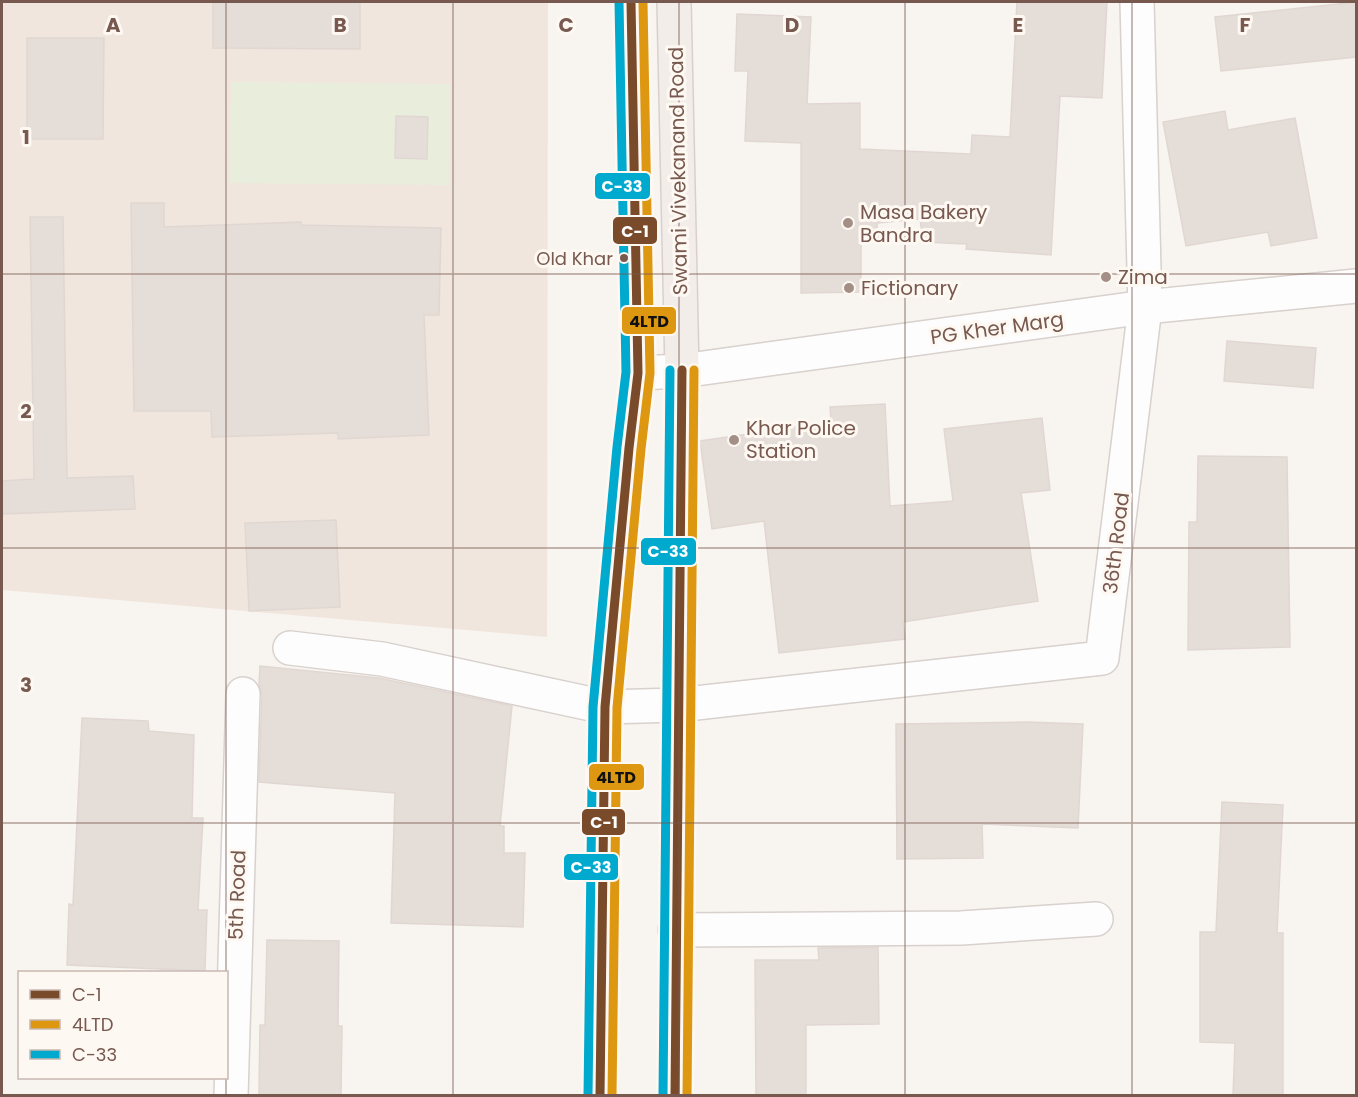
<svg xmlns="http://www.w3.org/2000/svg" width="1358" height="1097" viewBox="0 0 1358 1097" font-family="Poppins,sans-serif">
<style>
.residential{fill:#f0e6de}
.green{fill:#e8eedb}
.building{fill:#e5ddd7;stroke:#e1d7d2;stroke-width:1.5}
.lines{fill:none;stroke-linecap:round;stroke-linejoin:round}
.minor-casing{stroke:#d8d1cd;stroke-width:36}
.major-casing{stroke:#d9d0cc;stroke-width:36}
.minor{stroke:#fefdfd;stroke-width:33}
.major{stroke:#f2ede8;stroke-width:33}
.bus-1-casing{stroke:#fef8f2;stroke-width:14}
.bus-2-casing{stroke:#fef8f2;stroke-width:14}
.bus-3-casing{stroke:#fef8f2;stroke-width:14}
.bus-1{stroke:#7a4b2a;stroke-width:9}
.bus-2{stroke:#dd9710;stroke-width:9}
.bus-3{stroke:#00a9ce;stroke-width:9}
.grid{fill:none;stroke:#77594f;stroke-width:1.5;stroke-opacity:0.55}
.poi-dot{fill:#a48f87;stroke:#fef8f2;stroke-width:2}
.bus-dot{fill:#77594f;stroke:#fef8f2;stroke-width:2}
.labels{text-anchor:middle;stroke-width:6;stroke-linejoin:round;paint-order:stroke}
.bus-label{font-size:18px;fill:#77594f;stroke:#fef8f2;text-anchor:end}
.street-label{font-size:20px;fill:#77594f;stroke:#fef8f2}
.poi-label{font-size:20px;fill:#77594f;stroke:#fef8f2;text-anchor:start}
.grid-label{font-size:20px;text-anchor:middle;font-weight:bold;fill:#77594f;stroke:#fef8f2;stroke-width:6;stroke-linejoin:round;paint-order:stroke}
.line-badge{stroke:#fef8f2;stroke-width:2}
.badge-label{font-size:16px;text-anchor:middle;font-weight:bold;fill:#fff}
.pale-badge-label{font-size:16px;text-anchor:middle;font-weight:bold;fill:#111}
</style>
<rect width="100%" height="100%" fill="#f8f4f0"/>
<!-- residential -->
<polygon class="residential" points="2,2 548,2 547,637 2,590"/>
<!-- green -->
<polygon class="green" points="231,82 450,84 449,185 230,183"/>
<!-- building -->
<g class="building">
<polygon points="213,2 360,2 360,49 213,48"/>
<polygon points="1017,2 1107,2 1102,98 1060,96 1051,255 966,249 967,244 923,242 920,219 877,223 878,241 861,240 861,292 801,293 801,143 745,141 748,71 735,71 737,14 811,17 807,104 860,103 860,149 971,154 972,135 1010,137"/>
<polygon points="1356,2 1356,57 1221,71 1215,17"/>
<polygon points="27,38 104,38 103,139 27,139"/>
<polygon points="1225,111 1228,130 1295,118 1317,238 1271,246 1268,232 1186,246 1163,122"/>
<polygon points="396,116 428,117 427,159 395,158"/>
<polygon points="131,203 164,203 164,227 301,222 301,225 441,228 439,315 424,315 429,435 338,439 338,433 212,437 211,411 134,411"/>
<polygon points="30,217 63,217 67,478 133,476 135,509 2,514 2,481 34,479"/>
<polygon points="1227,341 1316,348 1313,388 1224,381"/>
<polygon points="885,404 890,506 953,501 944,429 1042,418 1050,490 1021,493 1038,601 903,622 905,639 779,653 764,521 712,529 700,441 831,422 830,407"/>
<polygon points="1198,456 1287,457 1290,647 1188,650 1189,522 1197,522"/>
<polygon points="336,520 340,607 249,611 245,523"/>
<polygon points="260,666 379,678 512,706 500,826 504,826 504,853 525,853 523,927 391,923 395,793 259,782 262,695 259,684"/>
<polygon points="82,718 148,721 149,731 194,735 192,818 203,818 198,910 207,910 205,971 67,965 69,904 73,905"/>
<polygon points="1027,722 1083,724 1078,828 982,824 983,858 897,859 896,724"/>
<polygon points="1222,802 1283,805 1277,933 1283,933 1283,1095 1233,1095 1235,1043 1200,1042 1200,932 1216,932"/>
<polygon points="267,940 339,941 338,1026 342,1026 341,1095 259,1095 260,1025 265,1025"/>
<polygon points="878,947 879,1024 806,1025 806,1095 756,1095 755,960 819,960 818,948"/>
</g>
<g class="lines">
<defs>
<g id="minor">
<polyline points="638,373 682,371 1145,307 1356,286"/>
<polyline points="290,648 382,659 605,707 678,705 1102,658 1145,307 1137,2"/>
<polyline points="675,930 961,928 1096,919"/>
<polyline points="231,1096 243,694"/>
</g>
<g id="major">
<polyline points="674,2 682,371 675,1096"/>
<polyline points="600,1096 605,707 629,448 638,373 631,2"/>
</g>
</defs>
<!-- minor casing -->
<use href="#minor" class="minor-casing"/>
<!-- major casing -->
<use href="#major" class="major-casing"/>
<!-- minor -->
<use href="#minor" class="minor"/>
<!-- major -->
<use href="#major" class="major"/>
<defs>
<g id="bus-1">
<polyline points="600,1096 605,707 629,448 638,373 631,2"/>
<polyline points="675,1096 682,370"/>
</g>
<g id="bus-2">
<polyline points="612,1096 617,708 641,449 650,373 643,2"/>
<polyline points="687,1096 694,370"/>
</g>
<g id="bus-3">
<polyline points="588,1096 593,707 617,447 626,372 619,2"/>
<polyline points="663,1096 670,370"/>
</g>
</defs>
<!-- bus-1 casing -->
<use href="#bus-1" class="bus-1-casing"/>
<!-- bus-2 casing -->
<use href="#bus-2" class="bus-2-casing"/>
<!-- bus-3 casing -->
<use href="#bus-3" class="bus-3-casing"/>
<!-- bus-1 -->
<use href="#bus-1" class="bus-1"/>
<!-- bus-2 -->
<use href="#bus-2" class="bus-2"/>
<!-- bus-3 -->
<use href="#bus-3" class="bus-3"/>
</g>
<!-- grid -->
<path class="grid" d="M 226,2 L 226,972M 453,2 L 453,1096M 679,2 L 679,1096M 905,2 L 905,1096M 1132,2 L 1132,1096M 2,274 L 1356,274M 2,548 L 1356,548M 2,823 L 1356,823M 226,1078 L 226,1096"/>
<!-- markers -->
<g class="poi-dot">
<circle cx="848" cy="223" r="6"/>
<circle cx="1106" cy="277" r="6"/>
<circle cx="849" cy="288" r="6"/>
<circle cx="734" cy="440" r="6"/>
</g>
<circle class="bus-dot" cx="624" cy="258" r="5"/>
<g class="labels">
<!-- bus labels -->
<g class="bus-label">
<text x="613" y="265">Old Khar</text>
</g>
<!-- street labels -->
<g class="street-label">
<text transform="translate(678 171) rotate(-91)" y="7">Swami Vivekanand Road</text>
<text transform="translate(997 328) rotate(-8)" y="7">PG Kher Marg</text>
<text transform="translate(1116 543) rotate(-83)" y="7">36th Road</text>
<text transform="translate(237 895) rotate(-88)" y="7">5th Road</text>
</g>
<!-- poi labels -->
<g class="poi-label">
<text x="860" y="219">Masa Bakery<tspan x="860" dy="23">Bandra</tspan></text>
<text x="1118" y="284">Zima</text>
<text x="861" y="295">Fictionary</text>
<text x="746" y="435">Khar Police<tspan x="746" dy="23">Station</tspan></text>
</g>
</g>
<g class="grid-label">
<text x="113" y="32">A</text>
<text x="340" y="32">B</text>
<text x="566" y="32">C</text>
<text x="792" y="32">D</text>
<text x="1018" y="32">E</text>
<text x="1245" y="32">F</text>
<text x="26" y="144">1</text>
<text x="26" y="418">2</text>
<text x="26" y="692">3</text>
</g>
<g class="line-badge">
<rect x="594" y="172" width="57" height="28" rx="6" fill="#00a9ce"/>
<rect x="612" y="216" width="46" height="29" rx="6" fill="#7a4b2a"/>
<rect x="621" y="306" width="56" height="29" rx="6" fill="#dd9710"/>
<rect x="640" y="537" width="57" height="29" rx="6" fill="#00a9ce"/>
<rect x="588" y="763" width="57" height="28" rx="6" fill="#dd9710"/>
<rect x="581" y="808" width="45" height="28" rx="6" fill="#7a4b2a"/>
<rect x="563" y="853" width="56" height="28" rx="6" fill="#00a9ce"/>
</g>
<g class="badge-label">
<text x="622" y="192">C-33</text>
<text x="635" y="237">C-1</text>
<text x="668" y="557">C-33</text>
<text x="604" y="828">C-1</text>
<text x="591" y="873">C-33</text>
</g>
<g class="pale-badge-label">
<text x="649" y="327">4LTD</text>
<text x="616" y="783">4LTD</text>
</g>
<!-- border -->
<rect width="1358" height="1097" fill="none" stroke="#77594f" stroke-width="6"/>
<!-- legend -->
<rect x="18" y="971" width="210" height="108" fill="#fef8f2" stroke="#c8b8b1" stroke-width="1.5"/>
<rect x="30" y="990" width="30" height="9" fill="#7a4b2a" stroke="#c8b8b1" stroke-width="1.5"/>
<text x="72" y="1001" font-size="18" fill="#77594f">C-1</text>
<rect x="30" y="1020" width="30" height="9" fill="#dd9710" stroke="#c8b8b1" stroke-width="1.5"/>
<text x="72" y="1031" font-size="18" fill="#77594f">4LTD</text>
<rect x="30" y="1050" width="30" height="9" fill="#00a9ce" stroke="#c8b8b1" stroke-width="1.5"/>
<text x="72" y="1061" font-size="18" fill="#77594f">C-33</text>
</svg>
